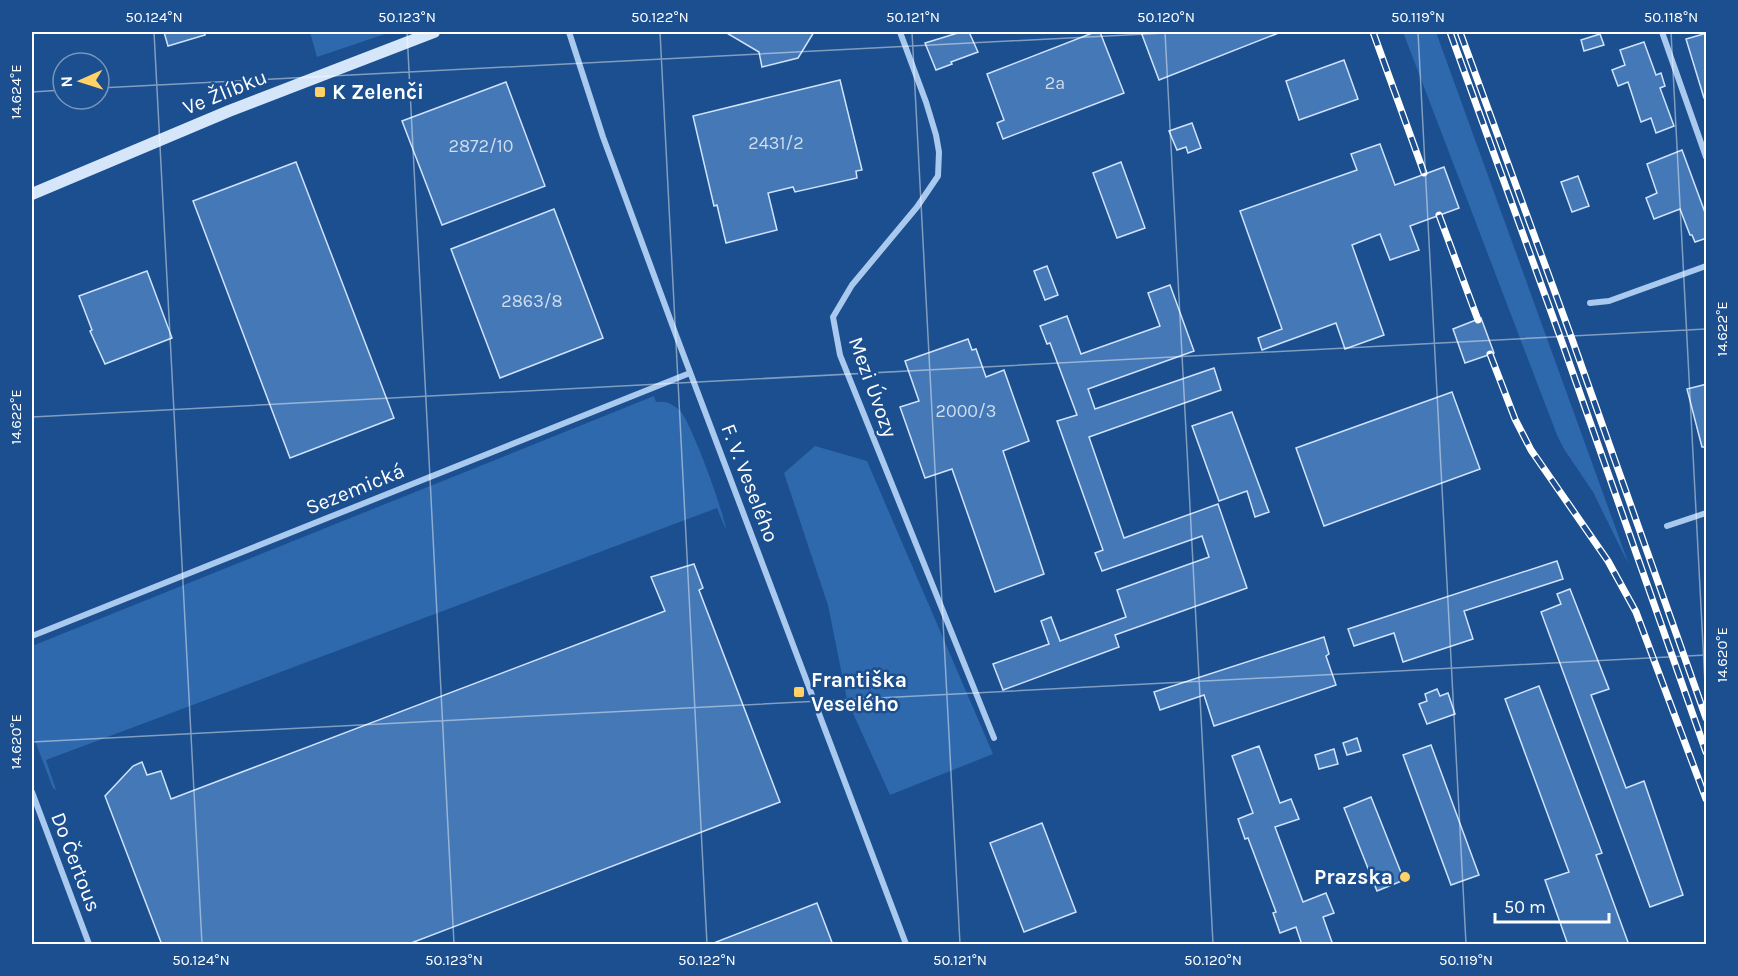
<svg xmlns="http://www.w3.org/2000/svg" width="1738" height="976" viewBox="0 0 1738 976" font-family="Karla,sans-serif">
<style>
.green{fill:#2e69ad}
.building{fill:#4478b7;stroke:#cfe3fa;stroke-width:1.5}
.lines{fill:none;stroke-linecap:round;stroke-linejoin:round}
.street{stroke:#a9c9ee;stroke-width:6}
.secondary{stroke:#d6e6fa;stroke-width:12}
.rail-casing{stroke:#fff;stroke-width:7}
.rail{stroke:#1b4f8f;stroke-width:4.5;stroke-dasharray:14;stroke-linecap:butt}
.ticks{fill:none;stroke:#fff;stroke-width:1.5;stroke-opacity:0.45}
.poi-dot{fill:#ffd166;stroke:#1b4f8f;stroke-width:2}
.labels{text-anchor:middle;stroke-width:5;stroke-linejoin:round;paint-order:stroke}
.number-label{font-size:18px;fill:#d0dded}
.street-label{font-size:21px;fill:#fff;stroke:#1b4f8f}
.poi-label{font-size:21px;font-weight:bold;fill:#fff;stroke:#1b4f8f;text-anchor:start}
.neatline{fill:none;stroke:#fff;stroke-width:2}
.ticks-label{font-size:15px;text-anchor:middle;fill:#fff}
</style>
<rect width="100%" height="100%" fill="#1b4f8f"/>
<!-- green -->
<g class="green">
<polygon points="310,32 391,32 317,57"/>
<polygon points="1403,32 1436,32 1629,565 1593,492 1564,449 1557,435"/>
<path d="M 654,396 L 656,402 C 666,401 674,404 681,412 C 692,425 724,512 726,530 L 717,508 L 46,760 L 56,790 L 53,788 L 32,733 L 32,646 Z"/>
<polygon points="815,446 867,461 993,754 890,795 847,700 828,605 784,473"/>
</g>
<!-- building -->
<g class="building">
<polygon points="164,32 205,32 205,35 168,46"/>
<polygon points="725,32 814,32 798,58 762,67 759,52"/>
<polygon points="961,32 969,32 978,52 951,62 952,64 936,70 925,43"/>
<polygon points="1095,32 1100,32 1124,93 1003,139 997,123 1004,120 987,74"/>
<polygon points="1141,32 1281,32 1159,80"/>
<polygon points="1707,33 1707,98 1704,98 1686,39"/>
<polygon points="1600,34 1604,45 1584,51 1581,40"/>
<polygon points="1644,42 1656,75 1661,73 1665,86 1660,88 1674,126 1656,133 1651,118 1641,122 1628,82 1618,86 1612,70 1625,65 1620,50"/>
<polygon points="1344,60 1358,99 1299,120 1286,81"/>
<polygon points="840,80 862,170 856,171 857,178 795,192 793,187 768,193 777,230 726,243 717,205 714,206 693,116"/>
<polygon points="506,82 545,186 442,225 402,121"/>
<polygon points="1192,123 1201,148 1188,153 1186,147 1177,150 1169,131"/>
<polygon points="1380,144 1395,185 1444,167 1459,208 1410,226 1419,250 1390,260 1380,234 1352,245 1384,335 1345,349 1336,323 1262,350 1258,338 1282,329 1240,211 1357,170 1351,154"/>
<polygon points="1682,150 1707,218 1707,238 1695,242 1692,235 1690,235 1680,209 1654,219 1646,198 1657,193 1647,164"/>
<polygon points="296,162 394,418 290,458 193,201"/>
<polygon points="1121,162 1145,228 1117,238 1093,173"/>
<polygon points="1578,176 1589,206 1572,212 1561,182"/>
<polygon points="554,209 603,338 500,378 451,249"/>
<polygon points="1047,266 1058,295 1045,300 1034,271"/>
<polygon points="147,271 172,338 105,364 90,331 92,330 79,296"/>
<polygon points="1170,285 1194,351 1088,389 1095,409 1214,368 1221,390 1089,437 1124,538 1218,504 1247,588 1115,635 1119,647 1003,690 993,664 1049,644 1041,621 1051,617 1060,641 1126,617 1117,590 1209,557 1202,536 1102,571 1095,553 1103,550 1057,421 1077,415 1050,343 1047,344 1040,326 1067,316 1081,354 1160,326 1148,293"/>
<polygon points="1481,318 1494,353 1465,363 1453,329"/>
<polygon points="968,339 972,350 976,349 986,377 1004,370 1029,441 1003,451 1044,574 995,592 952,469 925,478 900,407 919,401 905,361"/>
<polygon points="1707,384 1707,447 1702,447 1687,389"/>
<polygon points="1452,392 1480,469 1324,526 1296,448"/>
<polygon points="1232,412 1269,512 1255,517 1247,491 1219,501 1192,426"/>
<polygon points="1557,561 1563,579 1464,611 1473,639 1403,662 1394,633 1354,646 1348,629"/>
<polygon points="694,564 703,588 699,590 780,802 406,945 162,945 105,796 133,766 142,762 147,775 161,771 171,799 665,611 651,577"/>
<polygon points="1570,589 1609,689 1591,695 1626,788 1644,781 1683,895 1650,907 1541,612 1561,604 1557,594"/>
<polygon points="1324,637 1329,654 1326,656 1336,685 1214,726 1204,695 1160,710 1154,692"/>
<polygon points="1539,686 1602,853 1596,855 1629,945 1568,945 1545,880 1569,872 1505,699"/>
<polygon points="1437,689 1440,696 1448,693 1455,714 1427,724 1419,704 1427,701 1425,694"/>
<polygon points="1357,738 1361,751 1347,755 1343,743"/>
<polygon points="1431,745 1479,875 1451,885 1403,755"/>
<polygon points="1259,746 1280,803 1291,799 1299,819 1275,827 1303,902 1326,893 1334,913 1323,917 1333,945 1302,945 1296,927 1280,933 1273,913 1276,912 1248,838 1245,839 1238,819 1253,813 1232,756"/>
<polygon points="1334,749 1338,764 1319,769 1315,755"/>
<polygon points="1371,797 1404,880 1377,891 1344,808"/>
<polygon points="1042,823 1076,912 1024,932 990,843"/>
<polygon points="817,903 833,945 711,945 711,944"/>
</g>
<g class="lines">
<!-- street -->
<g class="street">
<polyline points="569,32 603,137 676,335 906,944"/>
<polyline points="900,32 926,102 936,135 939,152 938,176 917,207 852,285 833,317 840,355 994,738"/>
<polyline points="1662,32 1706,157"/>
<polyline points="1590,303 1609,301 1706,266"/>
<polyline points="1667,526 1706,513"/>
<polyline points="32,636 690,373"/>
<polyline points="32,792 89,944"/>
</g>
<!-- secondary -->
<polyline class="secondary" points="32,194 229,111 434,32"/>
<defs>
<g id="rail">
<polyline points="1373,32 1424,173"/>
<polyline points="1450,32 1563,345 1706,752"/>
<polyline points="1460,32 1572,339 1706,718"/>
<polyline points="1439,215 1478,320"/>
<polyline points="1490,354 1515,419 1531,450 1608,561 1636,612 1706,799"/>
</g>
</defs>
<!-- rail casing -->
<use href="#rail" class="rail-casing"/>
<!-- rail -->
<use href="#rail" class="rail"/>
</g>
<!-- ticks -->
<path class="ticks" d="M 154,32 L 202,944M 407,32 L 454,944M 660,32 L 707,944M 912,32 L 960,944M 1165,32 L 1213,944M 1418,32 L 1466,944M 1671,32 L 1706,703M 99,88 L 1185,32M 32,92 L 63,90M 32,417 L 1706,329M 32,742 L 1706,655"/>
<!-- markers -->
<g class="poi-dot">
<rect x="314" y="86" width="12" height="12" rx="3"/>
<rect x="793" y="686" width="12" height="12" rx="3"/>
<circle cx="1405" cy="877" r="6"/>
</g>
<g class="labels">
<!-- number labels -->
<g class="number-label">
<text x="1055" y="89">2a</text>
<text x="776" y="149">2431/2</text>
<text x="481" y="152">2872/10</text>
<text x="532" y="307">2863/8</text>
<text x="966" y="417">2000/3</text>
</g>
<!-- street labels -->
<g class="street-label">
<text transform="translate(225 92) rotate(-22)" y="7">Ve Žlíbku</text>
<text transform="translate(873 387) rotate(70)" y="7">Mezi Úvozy</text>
<text transform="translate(750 483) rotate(69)" y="7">F. V. Veselého</text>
<text transform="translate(355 489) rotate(-22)" y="7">Sezemická</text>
<text transform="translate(76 862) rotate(69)" y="7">Do Čertous</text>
</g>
<!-- poi labels -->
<g class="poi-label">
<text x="332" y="99">K Zelenči</text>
<text x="811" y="687">Františka<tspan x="811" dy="24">Veselého</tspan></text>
<text x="1393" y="884" text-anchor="end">Prazska</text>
</g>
</g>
<!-- border -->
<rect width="1738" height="976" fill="none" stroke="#1b4f8f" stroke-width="66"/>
<!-- north arrow -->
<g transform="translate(81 81) rotate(267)"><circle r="28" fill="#1b4f8f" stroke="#7695bc" stroke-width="1.5"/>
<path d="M0-4.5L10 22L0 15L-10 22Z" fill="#ffd166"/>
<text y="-9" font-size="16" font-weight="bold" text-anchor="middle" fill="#ffffff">N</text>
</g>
<!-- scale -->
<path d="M1495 913v9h114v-9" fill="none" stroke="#ffffff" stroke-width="3"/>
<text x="1504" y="913" font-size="18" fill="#ffffff" stroke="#1b4f8f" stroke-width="4.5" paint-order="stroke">50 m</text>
<rect x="33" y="33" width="1672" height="910" class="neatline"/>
<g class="ticks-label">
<text x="154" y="22">50.124°N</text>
<text x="407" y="22">50.123°N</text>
<text x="660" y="22">50.122°N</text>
<text x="913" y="22">50.121°N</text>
<text x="1166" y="22">50.120°N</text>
<text x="1418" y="22">50.119°N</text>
<text x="1671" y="22">50.118°N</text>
<text transform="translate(16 92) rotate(-90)" y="5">14.624°E</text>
<text transform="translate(1722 329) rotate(-90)" y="5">14.622°E</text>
<text transform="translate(16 417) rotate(-90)" y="5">14.622°E</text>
<text transform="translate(1722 655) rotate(-90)" y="5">14.620°E</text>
<text transform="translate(16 742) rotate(-90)" y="5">14.620°E</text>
<text x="201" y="965">50.124°N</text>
<text x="454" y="965">50.123°N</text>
<text x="707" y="965">50.122°N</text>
<text x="960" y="965">50.121°N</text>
<text x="1213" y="965">50.120°N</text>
<text x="1466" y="965">50.119°N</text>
</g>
</svg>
